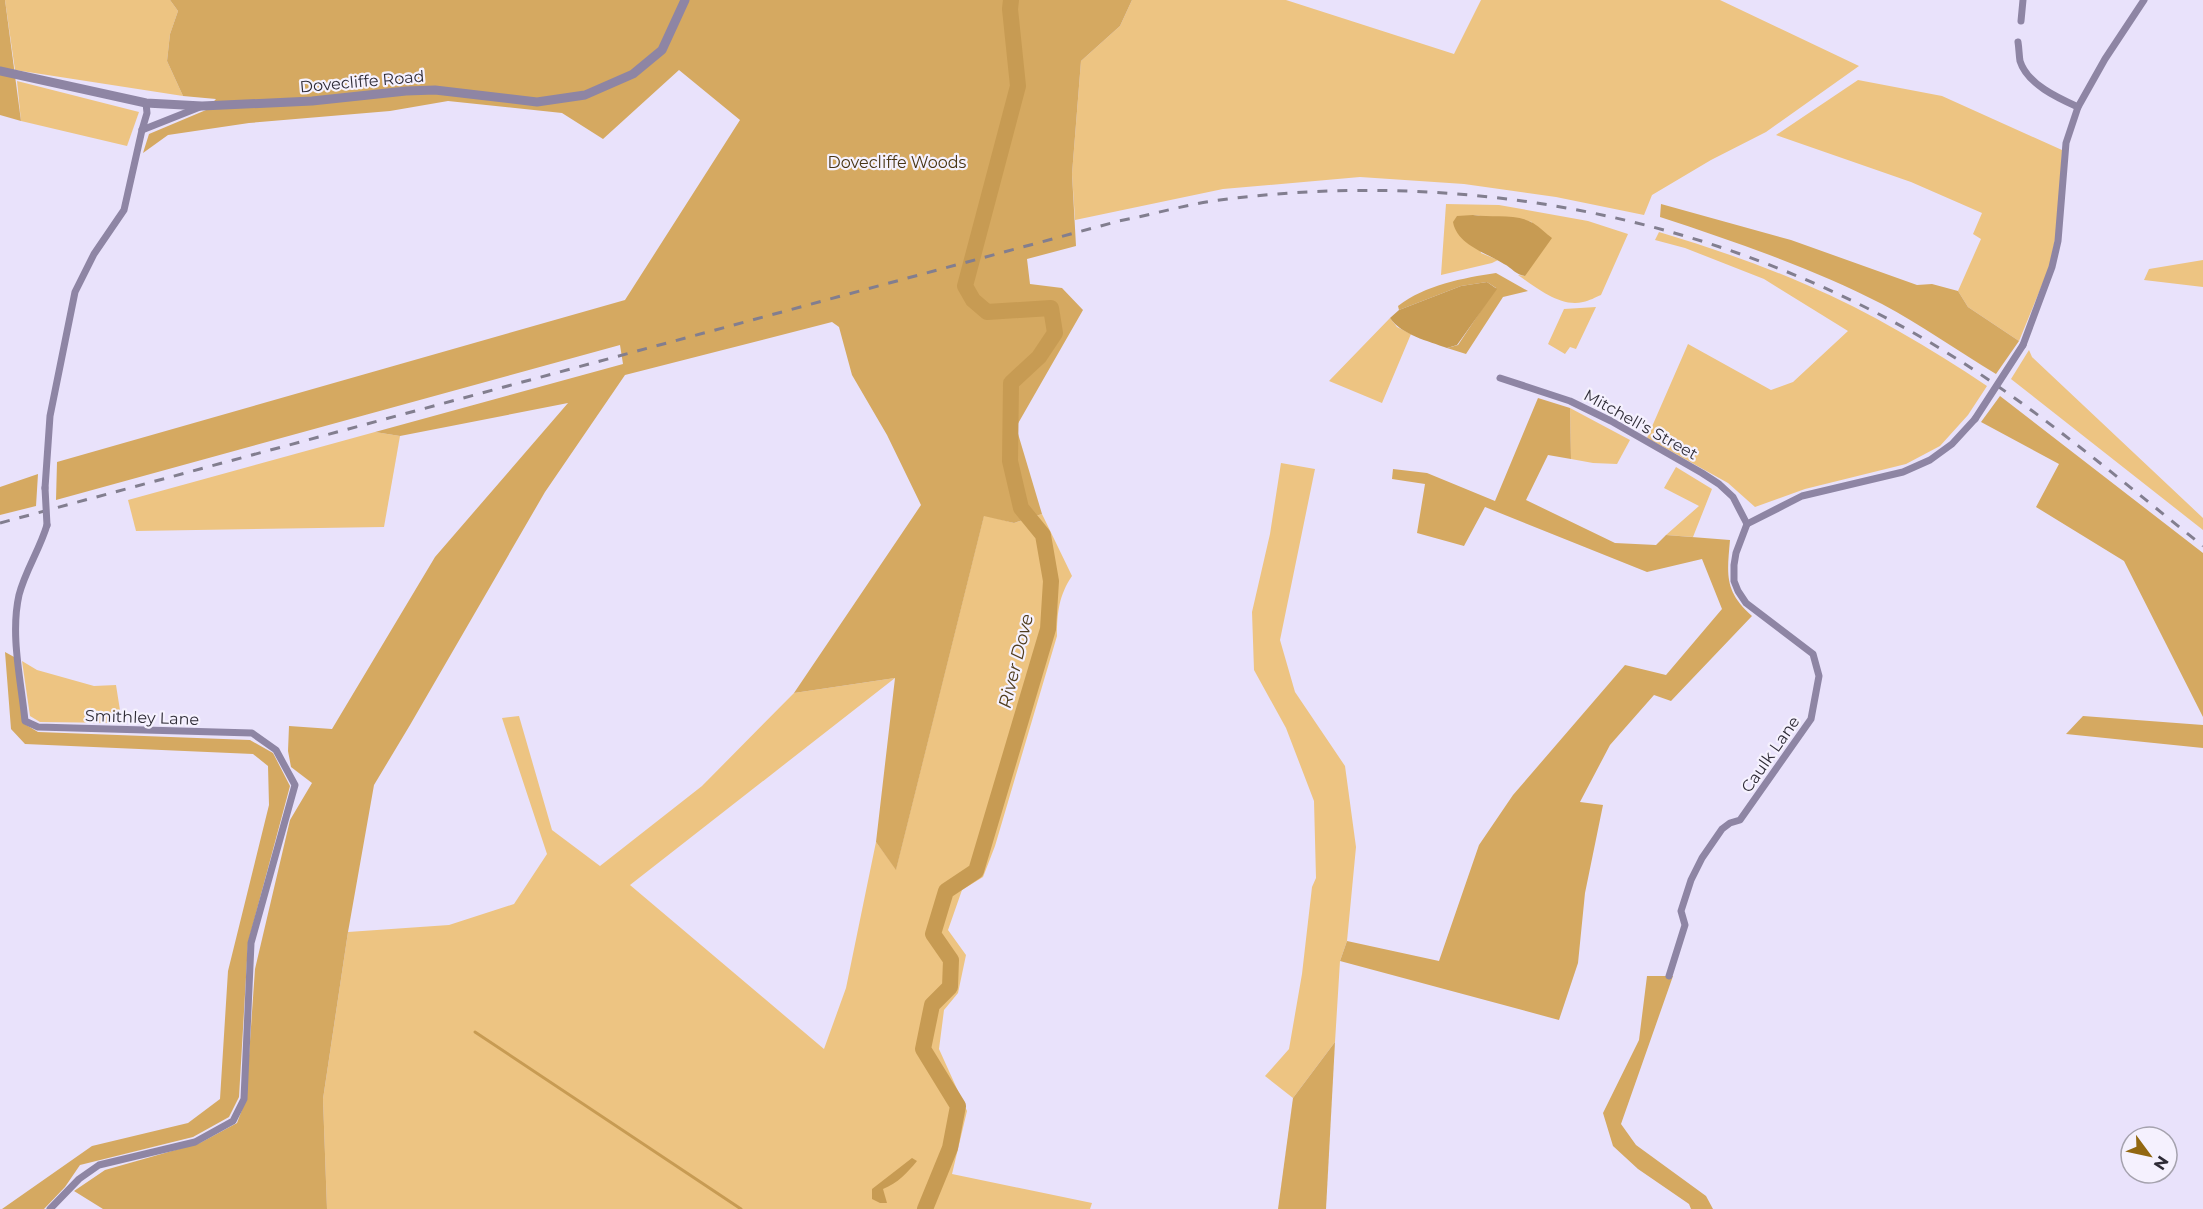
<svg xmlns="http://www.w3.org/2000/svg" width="2203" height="1209" viewBox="0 0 2203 1209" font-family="Montserrat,sans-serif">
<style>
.green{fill:#edc482}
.forest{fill:#d5a961}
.water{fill:#c79b53}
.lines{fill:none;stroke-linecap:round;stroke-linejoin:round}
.stream{stroke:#c79b53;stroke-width:3}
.river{stroke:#c79b53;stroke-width:16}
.minor{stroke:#8e85a4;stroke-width:7}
.tertiary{stroke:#8e85a4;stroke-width:9}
.rail{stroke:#827e8f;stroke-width:3;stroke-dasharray:10 10;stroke-linecap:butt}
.minor-bridge{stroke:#8e85a4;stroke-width:7}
.labels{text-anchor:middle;stroke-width:4.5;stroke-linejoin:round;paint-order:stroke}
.street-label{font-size:16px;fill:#2e2b36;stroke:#f5f1fe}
.park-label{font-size:16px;fill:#483515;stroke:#f5f1fe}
.water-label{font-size:18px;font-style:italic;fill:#503d1e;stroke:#f5f1fe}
</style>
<rect width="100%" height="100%" fill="#e9e2fb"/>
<!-- green -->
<g class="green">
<polygon points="5,0 170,0 178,11 170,34 167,61 183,96 15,70"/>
<polygon points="1132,0 1286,0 1454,54 1481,0 1720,0 1859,66 1766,132 1711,160 1652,195 1644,215 1556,197 1464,184 1360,177 1223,189 1075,220 1072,174 1081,61 1120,26"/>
<polygon points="1858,80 1942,96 2062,150 2059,221 2049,268 2019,341 1968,307 1958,291 1981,239 1973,234 1982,213 1911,182 1776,135"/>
<polygon points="17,81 139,112 127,146 21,121"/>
<path d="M 1446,204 L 1499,205 L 1588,221 L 1628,234 L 1601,295 C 1596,297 1589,301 1583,302 C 1561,308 1535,287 1518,275 L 1525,276 L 1532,222 L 1506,217 L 1488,217 L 1473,215 L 1481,253 L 1498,260 L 1492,263 L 1441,275 Z"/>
<path d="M 1659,232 C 1709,247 1759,264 1807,285 C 1870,312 1930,348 1987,386 L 1968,415 L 1940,446 L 1906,464 L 1805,489 L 1755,507 L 1728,483 L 1647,438 L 1688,344 L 1771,390 L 1793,382 L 1848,331 L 1764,279 L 1685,248 L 1655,240 Z"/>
<polygon points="2203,260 2203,287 2144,280 2149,269"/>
<polygon points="1596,307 1576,349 1570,347 1565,354 1548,344 1564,309"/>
<polygon points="1390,318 1397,327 1411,334 1382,403 1329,381"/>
<polygon points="2029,350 2032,357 2203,518 2203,530 2011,379"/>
<polygon points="1570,408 1630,440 1617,464 1593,463 1571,459"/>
<polygon points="375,432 400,436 384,527 136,531 128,500"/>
<polygon points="1281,463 1315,469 1280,640 1295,692 1345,766 1356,847 1347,941 1340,961 1335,1042 1293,1098 1265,1076 1289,1049 1302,974 1312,887 1316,878 1314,801 1286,728 1254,670 1252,612 1270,534"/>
<polygon points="1676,467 1712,489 1693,537 1666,535 1699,506 1664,488"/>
<path d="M 1042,514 L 1072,576 C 1059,595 1057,613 1057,636 L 995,846 L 983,877 L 962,890 L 948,930 L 966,955 L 958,993 L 944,1010 L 939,1049 L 967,1111 L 952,1174 L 1092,1203 L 1090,1209 L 327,1209 L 323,1099 L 348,932 L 449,925 L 514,904 L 547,854 L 502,718 L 519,716 L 552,830 L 600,866 L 702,786 L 794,693 L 895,678 L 630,885 L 824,1049 L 846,988 L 876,842 L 896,869 L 984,515 L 1014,523 Z"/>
<polygon points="22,661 37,670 94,686 116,685 122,723 40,722 30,716"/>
</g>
<!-- forest -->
<g class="forest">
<polygon points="0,0 5,0 21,121 0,115"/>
<polygon points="170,0 1132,0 1120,26 1081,61 1072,174 1076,246 1027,259 1030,284 1062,288 1083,310 1016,427 1042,514 1014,523 984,516 896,870 876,842 895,678 794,693 921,505 887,435 852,375 839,327 832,322 625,375 545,492 410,725 374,785 348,932 323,1099 327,1209 103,1209 74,1191 105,1170 200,1143 237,1123 246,1099 255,969 290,820 312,783 291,767 288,751 289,726 332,729 435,557 568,403 400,436 375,432 623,364 620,345 56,500 57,462 625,300 740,120 679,70 603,139 562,113 448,101 390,111 249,123 168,135 143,153 149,134 206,110 216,99 183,96 167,61 170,34 178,11"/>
<path d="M 1661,204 L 1791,240 L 1917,285 L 1932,284 L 1958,291 L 1968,307 L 2019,341 L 1996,374 C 1958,351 1921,325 1882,304 C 1812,268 1736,242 1660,217 Z"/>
<path d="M 1496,273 L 1528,291 L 1503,297 L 1466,354 L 1447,348 L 1458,345 L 1496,288 L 1487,282 L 1461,286 L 1399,310 L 1398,306 C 1425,285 1463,278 1496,273 Z"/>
<polygon points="2000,396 2203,553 2203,717 2124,561 2036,507 2059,464 1981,422"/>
<path d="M 1538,398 L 1570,408 L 1571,459 L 1548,455 L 1526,500 L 1615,543 L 1656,545 L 1666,535 L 1730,540 C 1727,575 1724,591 1752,616 L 1671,701 L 1654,695 L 1610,745 L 1580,802 L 1603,805 L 1585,893 L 1578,963 L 1559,1020 L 1340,961 L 1347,941 L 1439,961 L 1479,845 L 1513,795 L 1625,665 L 1666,675 L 1722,609 L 1702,559 L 1647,572 L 1485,507 L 1464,546 L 1417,533 L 1425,484 L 1392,479 L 1393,469 L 1427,473 L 1495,501 Z"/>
<polygon points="38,474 36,506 0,515 0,487"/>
<polygon points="5,652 16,658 23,723 38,732 250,740 273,753 290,786 248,943 239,1097 229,1117 193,1137 80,1165 65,1187 44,1209 2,1209 92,1146 188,1123 220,1099 228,971 269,805 268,766 253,754 25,744 11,729"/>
<polygon points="2083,716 2203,725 2203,748 2066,734"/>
<polygon points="1647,976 1673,976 1621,1124 1636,1145 1706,1196 1713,1209 1691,1209 1689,1204 1638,1169 1613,1146 1603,1113 1639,1040"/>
<polygon points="1335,1042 1326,1209 1278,1209 1293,1098"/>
</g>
<!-- water -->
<g class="water">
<path d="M 1473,215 C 1491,218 1516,213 1533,223 C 1540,227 1546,234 1552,238 L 1525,276 C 1516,275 1512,268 1504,264 C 1487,253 1457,245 1453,222 L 1457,216 Z"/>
<path d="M 1487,282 L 1497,289 L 1457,345 L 1447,348 C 1428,341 1402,335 1390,318 L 1399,310 L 1461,286 Z"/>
<path d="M 912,1158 L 917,1161 C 907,1173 898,1183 883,1189 L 887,1203 L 880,1203 L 872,1199 L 872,1189 Z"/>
</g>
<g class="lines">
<!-- stream -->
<polyline class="stream" points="475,1032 741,1209"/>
<!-- river -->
<polyline class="river" points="925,1209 950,1148 958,1106 923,1049 932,1005 950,987 951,960 933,934 946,891 976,871 1048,629 1051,581 1043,535 1021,508 1010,461 1011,383 1039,357 1055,333 1051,308 987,312 973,300 965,286 1018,86 1010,9 1011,0"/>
<!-- minor -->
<g class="minor">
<polyline points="2021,21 2023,0"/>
<path d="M 2018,42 C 2019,48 2019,55 2020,61 C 2027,84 2058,98 2078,107"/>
<polyline points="142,130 200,107"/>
<polyline points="2023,345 2052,267 2058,241 2066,143 2078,107 2105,59 2144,0"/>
<polyline points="1500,378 1570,401 1611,421 1702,473 1719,484 1733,497 1747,524"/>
<polyline points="45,488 50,416 75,292 94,254 124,210 142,130 147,113 146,103"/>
<polyline points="1747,524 1802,496 1903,472 1930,460 1952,444 1975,419"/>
<path d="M 47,525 C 40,549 25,571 19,595 C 10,635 21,680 25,721 L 38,727 L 252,733 L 276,750 L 295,785 L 251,943 L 244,1099 L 233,1121 L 195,1142 L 99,1165 L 79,1179 L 50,1209"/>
<polyline points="1669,976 1685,925 1681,911 1691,880 1702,858 1722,829 1730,823 1740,820 1811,719 1819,676 1813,654 1746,603 1738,591 1734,581 1734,565 1736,553 1747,524"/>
</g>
<!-- tertiary -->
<polyline class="tertiary" points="0,71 146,103 202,106 312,101 406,91 435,90 537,102 585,95 633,74 662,50 685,0"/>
<!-- rail -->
<path class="rail" d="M 0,523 L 1119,221 C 1150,215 1181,206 1212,201 C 1455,168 1698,212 1912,332 C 2017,391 2109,471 2203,546"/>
<!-- minor-bridge -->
<g class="minor-bridge">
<polyline points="1975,419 2023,345"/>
<polyline points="45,488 47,525"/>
</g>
</g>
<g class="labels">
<!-- street labels -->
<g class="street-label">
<text transform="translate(362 81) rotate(-5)" y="6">Dovecliffe Road</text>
<text transform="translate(1641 424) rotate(29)" y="6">Mitchell's Street</text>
<text transform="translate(142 717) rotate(2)" y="6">Smithley Lane</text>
<text transform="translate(1770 754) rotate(-55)" y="6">Caulk Lane</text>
</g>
<!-- park labels -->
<g class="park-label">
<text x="897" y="168">Dovecliffe Woods</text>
</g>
<!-- water labels -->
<g class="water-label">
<text transform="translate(1016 661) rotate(-76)" y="6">River Dove</text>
</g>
</g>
<!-- north arrow -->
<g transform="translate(2149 1155) rotate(123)"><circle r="28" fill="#f5f1fe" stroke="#a5a2ae" stroke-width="1.5"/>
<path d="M0-4.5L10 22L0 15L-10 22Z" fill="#926711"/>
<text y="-9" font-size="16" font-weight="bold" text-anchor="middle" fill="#2e2b36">N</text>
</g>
</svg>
